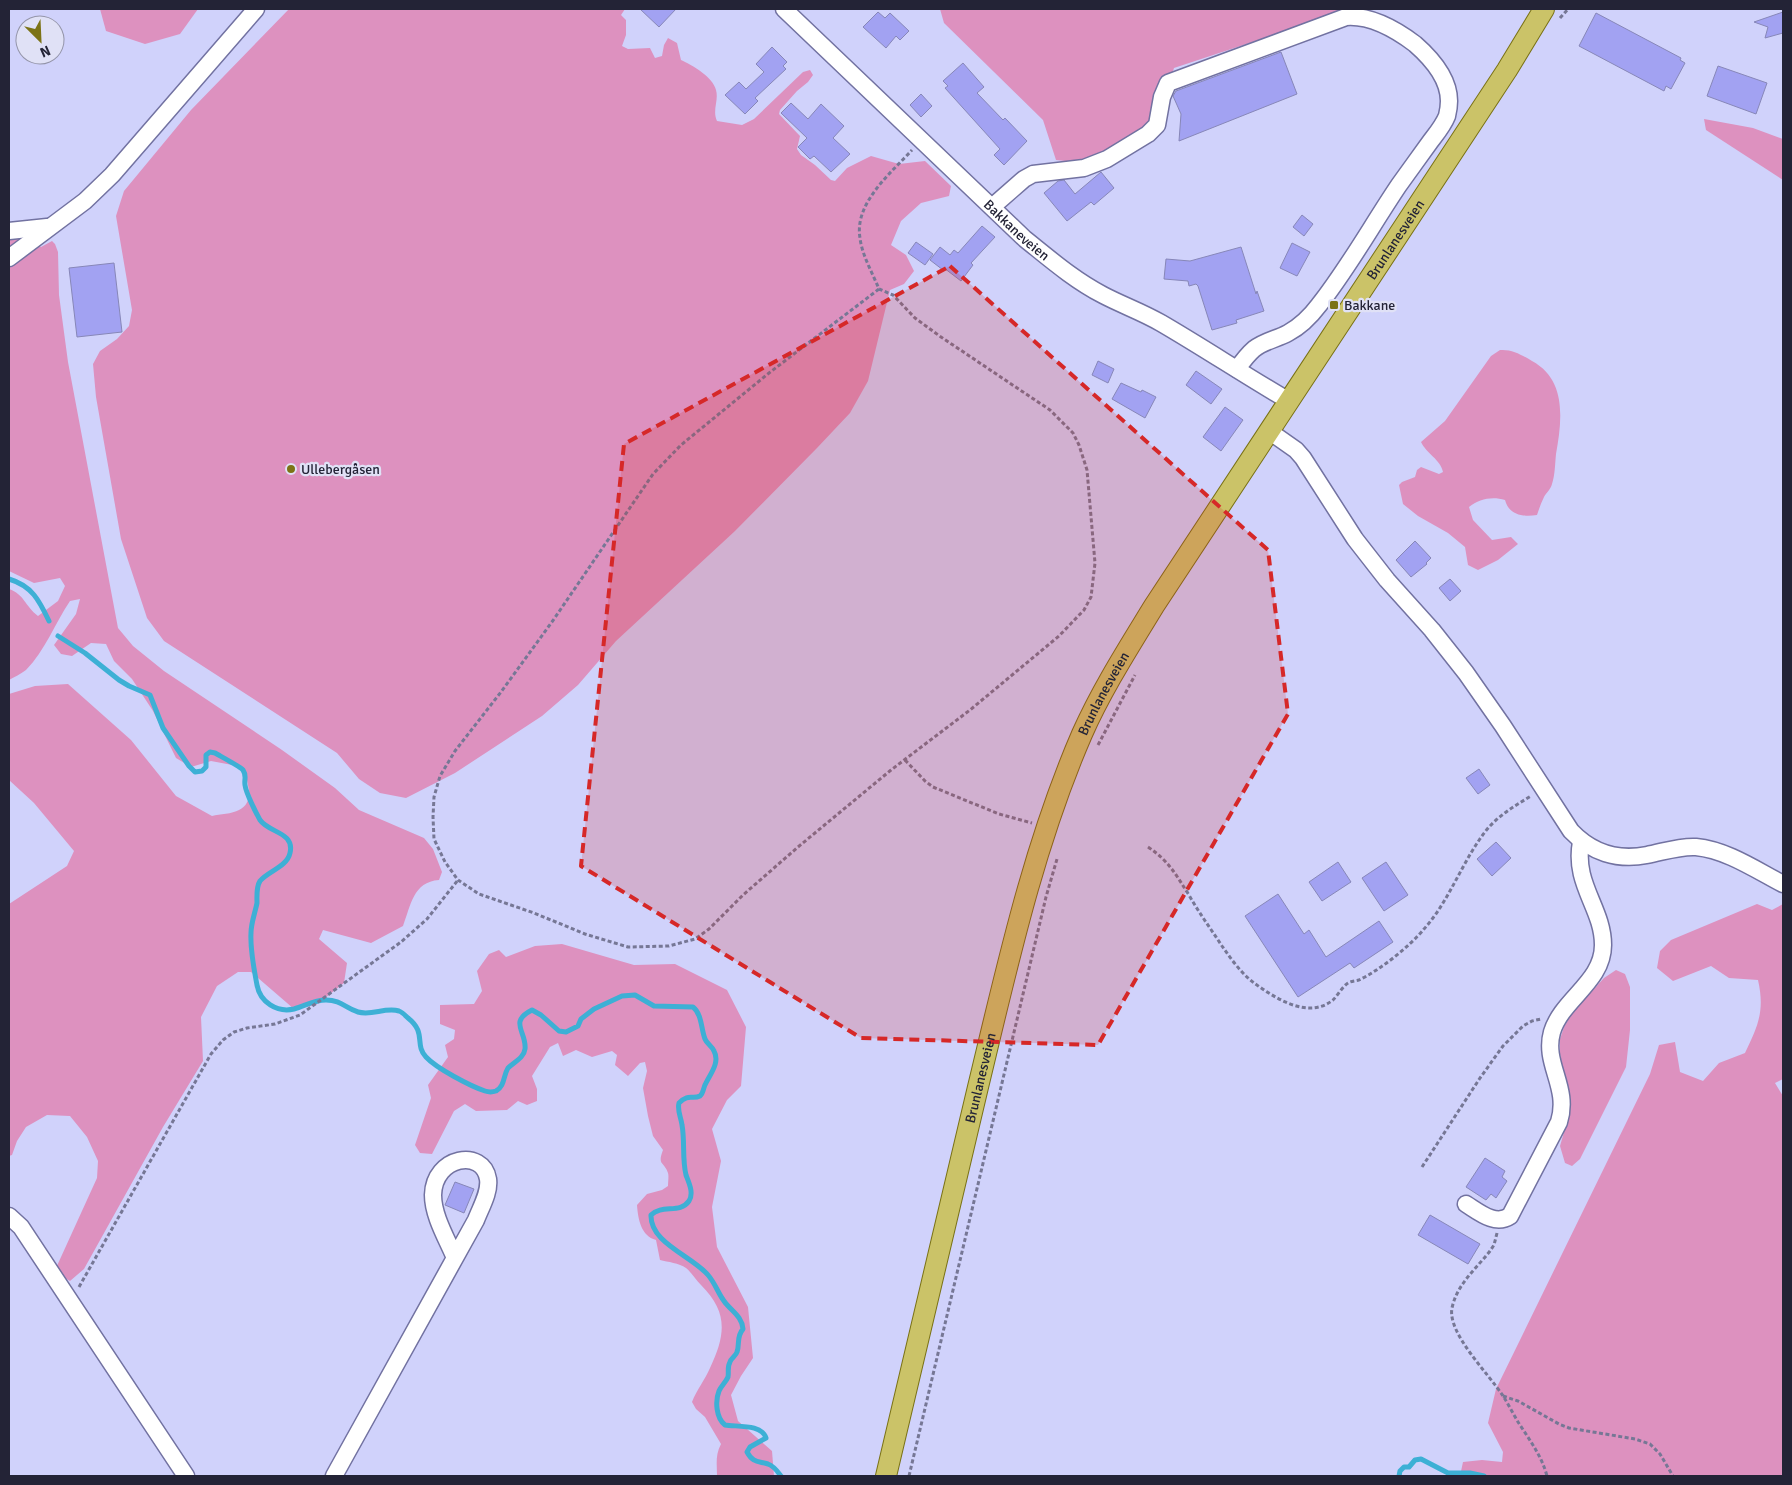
<svg xmlns="http://www.w3.org/2000/svg" width="1792" height="1485" viewBox="0 0 1792 1485" font-family="Signika,sans-serif">
<style>
.green{fill:#dd91bf}
.lines{fill:none;stroke-linecap:round;stroke-linejoin:round}
.stream{stroke:#3db0d5;stroke-width:5}
.building{fill:#a2a2f2;stroke:#8787b8}
.minor-casing{stroke:#7272a1;stroke-width:19}
.major-casing{stroke:#797115;stroke-width:22}
.path{stroke:#767795;stroke-width:3;stroke-dasharray:4 2.5;stroke-linecap:butt}
.minor{stroke:#fff;stroke-width:16}
.major{stroke:#cbc368;stroke-width:20}
.marked{fill:#d62828;fill-opacity:0.2;stroke:#d62828;stroke-width:4;stroke-dasharray:10 6;stroke-linejoin:round}
.poi-dot{fill:#7c7315;stroke:#e0e1f6;stroke-width:2}
.labels{text-anchor:middle;stroke-width:4.5;stroke-linejoin:round;paint-order:stroke}
.street-label{font-size:14px;fill:#232336;stroke:#e0e1f6}
.poi-label{font-size:14px;fill:#232336;stroke:#e0e1f6;text-anchor:start}
</style>
<rect width="100%" height="100%" fill="#d0d2fb"/>
<!-- green -->
<g class="green">
<polygon points="100,9 198,9 180,34 145,44 106,31"/>
<path d="M 289,9 L 625,9 L 621,15 L 626,20 L 626,35 L 622,46 L 628,49 L 650,48 L 655,58 L 662,56 L 664,45 L 668,38 L 677,43 L 681,60 C 692,65 713,77 716,90 C 719,101 712,110 717,121 L 742,125 L 754,119 L 803,72 L 810,70 L 813,75 L 808,82 L 797,91 L 780,110 L 779,114 L 800,136 L 797,149 L 801,155 L 815,165 L 831,180 L 835,181 L 847,168 L 871,156 L 899,164 L 925,161 L 951,186 L 949,196 L 921,203 L 901,221 L 891,245 L 906,255 L 914,271 L 904,284 L 890,290 L 868,381 L 850,413 L 817,448 L 735,531 L 616,641 L 578,685 L 542,716 L 455,773 L 406,798 L 380,793 L 359,779 L 337,753 L 164,641 L 147,618 L 121,539 L 96,397 L 93,364 L 100,351 L 117,339 L 129,326 L 132,310 L 116,216 L 124,191 L 191,110 Z"/>
<polygon points="940,9 1352,9 1174,68 1159,115 1138,149 1083,163 1056,160 1043,120 944,23"/>
<polygon points="1704,119 1753,128 1783,139 1783,180 1706,130"/>
<path d="M 9,237 L 33,240 L 41,247 L 52,241 L 55,244 L 58,252 L 59,295 L 68,362 L 118,628 L 133,646 L 164,671 L 282,750 L 335,788 L 359,810 L 424,838 L 433,849 L 442,872 L 439,880 C 413,882 411,905 403,926 L 371,943 L 323,930 L 319,939 L 347,963 L 344,983 L 316,1005 L 294,1009 L 251,972 L 238,972 L 217,986 L 201,1017 L 203,1061 L 163,1127 L 84,1269 L 70,1281 L 60,1275 L 56,1268 L 97,1178 L 98,1161 L 87,1137 L 70,1116 L 47,1115 L 26,1127 L 17,1141 L 12,1155 L 9,1156 L 9,904 L 67,866 L 74,851 L 34,803 L 9,780 L 9,694 L 35,686 L 68,684 L 131,740 L 176,796 L 212,816 C 220,814 232,814 239,810 C 256,802 247,781 243,767 L 211,761 L 191,767 L 176,758 L 153,711 L 132,679 L 114,661 L 106,644 L 91,643 L 72,656 L 61,654 L 54,645 L 76,614 L 80,599 L 70,601 C 55,623 45,651 26,670 C 21,674 14,677 9,680 L 9,589 C 24,594 25,606 38,616 L 58,601 L 65,586 L 60,578 L 34,583 L 9,571 Z"/>
<path d="M 1500,350 C 1512,349 1522,355 1532,361 C 1567,380 1562,420 1556,454 C 1555,464 1555,475 1552,484 C 1551,489 1546,493 1544,497 C 1541,503 1539,509 1537,515 C 1522,517 1509,515 1505,500 C 1492,496 1479,499 1469,507 L 1473,520 L 1492,540 L 1511,537 L 1518,544 L 1498,560 L 1478,570 L 1468,565 L 1465,547 L 1448,533 L 1418,516 L 1403,504 L 1399,485 L 1402,482 L 1415,477 L 1417,470 L 1421,467 L 1439,474 L 1443,472 C 1441,460 1426,453 1421,442 L 1445,421 L 1491,356 Z"/>
<path d="M 1757,904 L 1772,910 L 1783,904 L 1783,1079 L 1775,1083 L 1783,1096 L 1783,1476 L 1460,1476 L 1463,1462 L 1482,1460 L 1502,1462 L 1503,1452 L 1488,1423 L 1496,1389 L 1650,1074 L 1659,1045 L 1675,1042 L 1680,1072 L 1703,1081 L 1719,1063 L 1745,1053 C 1758,1026 1765,1011 1758,980 L 1729,978 L 1711,966 L 1673,981 L 1657,968 L 1660,951 L 1671,940 Z"/>
<path d="M 562,944 L 634,965 L 675,964 L 727,990 L 746,1027 L 741,1086 L 727,1100 L 712,1129 L 721,1161 L 712,1207 L 717,1247 L 748,1307 L 753,1358 L 741,1376 L 731,1395 L 738,1421 L 772,1451 L 774,1476 L 717,1476 C 717,1465 715,1455 721,1444 L 705,1417 L 696,1409 L 692,1402 C 697,1389 705,1380 710,1368 C 726,1334 728,1312 701,1285 C 696,1280 691,1272 686,1268 C 679,1263 668,1262 660,1260 L 656,1240 C 641,1236 638,1219 637,1205 L 647,1194 L 662,1190 L 668,1186 C 668,1182 669,1176 668,1173 C 664,1161 657,1166 663,1150 L 653,1136 L 648,1116 L 643,1088 L 647,1071 L 645,1062 L 640,1063 L 628,1076 L 615,1065 L 617,1055 L 612,1051 L 592,1057 L 576,1050 L 563,1056 L 558,1043 L 550,1047 L 532,1076 L 537,1089 L 537,1101 L 527,1105 L 518,1101 L 507,1110 L 476,1111 L 465,1104 L 454,1111 L 432,1154 L 420,1153 L 415,1145 L 431,1098 L 428,1085 L 448,1057 L 445,1045 L 454,1039 L 455,1030 L 440,1024 L 440,1005 L 474,1004 L 482,991 L 477,971 L 489,954 L 499,950 L 506,957 L 535,946 Z"/>
<polygon points="1616,970 1625,974 1630,987 1630,1030 1626,1067 1580,1159 1572,1166 1565,1163 1560,1146 1569,1115 1569,1097 1560,1054 1560,1039 1564,1027 1573,1012 1604,978"/>
</g>
<g class="lines">
<!-- stream -->
<g class="stream">
<path d="M 9,579 C 32,586 39,600 49,621"/>
<path d="M 58,636 L 85,653 L 119,680 L 129,686 L 150,695 L 163,728 L 189,766 L 195,772 L 202,771 L 206,767 L 206,755 L 210,752 L 215,753 C 220,756 241,767 243,770 C 247,776 244,779 245,785 C 246,793 256,813 260,820 C 269,833 295,832 290,853 C 287,867 268,871 260,881 C 256,887 257,897 257,903 C 255,913 251,923 251,933 C 250,950 254,969 257,985 C 260,1002 277,1013 294,1009 C 305,1006 314,1000 326,1000 C 341,1000 345,1008 358,1012 C 372,1016 385,1007 399,1011 C 402,1012 405,1015 408,1018 C 427,1033 414,1044 426,1057 C 436,1068 470,1086 485,1091 C 488,1092 493,1092 496,1091 C 505,1086 503,1076 508,1068 C 514,1062 524,1058 525,1049 C 527,1032 508,1022 532,1010 L 541,1015 L 559,1031 L 566,1032 L 578,1026 L 581,1019 L 594,1009 L 622,996 L 635,995 L 654,1006 L 693,1007 C 702,1014 701,1029 705,1039 C 707,1044 712,1046 714,1051 C 720,1062 711,1073 706,1083 C 703,1087 704,1093 700,1096 C 692,1100 689,1093 679,1103 C 677,1111 681,1117 682,1125 C 685,1141 682,1159 686,1175 C 689,1183 694,1193 689,1201 C 680,1214 662,1204 651,1215 C 650,1243 692,1256 708,1275 C 715,1283 718,1293 724,1301 C 731,1311 742,1316 743,1329 C 736,1337 740,1344 737,1352 C 736,1356 731,1358 730,1362 C 727,1367 729,1372 728,1377 C 726,1382 721,1386 719,1391 C 715,1401 716,1418 725,1425 C 737,1427 762,1424 766,1438 L 750,1447 L 747,1452 C 753,1463 758,1461 768,1464 C 774,1466 778,1472 781,1476"/>
<polyline points="1399,1476 1400,1471 1404,1467 1409,1467 1415,1460 1421,1459 1448,1473 1470,1473 1484,1476"/>
</g>
</g>
<!-- building -->
<g class="building">
<polygon points="640,9 676,9 659,27"/>
<polygon points="878,12 885,18 890,13 909,31 900,40 896,36 886,48 863,27"/>
<polygon points="1783,12 1783,33 1765,38 1768,27 1754,22"/>
<polygon points="1596,13 1681,58 1680,60 1685,63 1671,89 1666,86 1664,91 1579,46"/>
<polygon points="772,47 787,62 783,66 786,69 755,98 758,101 745,114 725,95 739,82 746,89 764,72 756,64"/>
<polygon points="1281,52 1297,94 1179,141 1181,114 1173,96 1176,91"/>
<polygon points="963,63 984,87 977,93 1003,120 1005,118 1027,141 1004,165 994,155 1000,149 945,88 948,86 943,81"/>
<polygon points="1718,66 1767,83 1756,114 1707,96"/>
<polygon points="921,94 932,106 921,117 910,105"/>
<polygon points="791,103 808,119 821,104 844,126 833,138 850,154 831,172 814,156 810,159 798,147 807,138 781,113"/>
<polygon points="1101,172 1114,188 1094,205 1091,202 1067,221 1044,193 1058,181 1064,180 1075,194"/>
<polygon points="1302,215 1313,224 1304,236 1293,227"/>
<polygon points="982,226 995,237 971,263 973,265 961,281 944,268 943,270 930,260 940,247 950,255 954,250 958,253"/>
<polygon points="916,242 933,254 925,265 908,253"/>
<polygon points="1292,243 1310,252 1297,276 1280,268"/>
<polygon points="1241,247 1256,294 1257,291 1264,311 1236,320 1237,323 1212,330 1198,286 1196,284 1189,286 1188,281 1164,279 1166,259 1190,261"/>
<polygon points="114,263 122,332 77,337 69,268"/>
<polygon points="1098,361 1114,369 1108,383 1092,375"/>
<polygon points="1196,371 1222,389 1211,404 1186,385"/>
<polygon points="1121,383 1141,392 1142,390 1156,397 1145,418 1112,399"/>
<polygon points="1225,407 1243,420 1221,451 1203,437"/>
<polygon points="1415,541 1431,558 1426,563 1427,564 1411,577 1396,560"/>
<polygon points="1450,579 1461,591 1450,601 1439,588"/>
<polygon points="1479,769 1490,785 1478,794 1466,778"/>
<polygon points="1496,842 1511,858 1492,876 1477,859"/>
<polygon points="1338,862 1351,882 1322,901 1309,882"/>
<polygon points="1386,862 1408,895 1384,911 1362,878"/>
<polygon points="1278,894 1304,934 1309,930 1326,957 1379,921 1393,942 1354,968 1350,963 1298,997 1245,916"/>
<polygon points="1485,1158 1505,1171 1502,1177 1507,1181 1496,1198 1491,1194 1486,1200 1466,1187"/>
<polygon points="455,1182 474,1189 464,1213 445,1205"/>
<polygon points="1430,1215 1480,1244 1468,1264 1418,1235"/>
</g>
<g class="lines">
<defs>
<g id="minor">
<path id="s1" d="M 784,9 L 1025,239 C 1050,259 1074,280 1103,295 C 1122,305 1142,312 1161,323 C 1204,348 1246,376 1289,401"/>
<path d="M 992,207 L 1024,179 L 1033,174 L 1084,168 L 1107,159 L 1148,134 L 1157,125 L 1162,97 L 1168,83 L 1346,17 C 1371,15 1395,29 1415,44 C 1431,58 1449,79 1449,101 C 1449,106 1448,112 1447,116 C 1443,126 1436,134 1430,142 C 1420,156 1409,171 1399,185 C 1372,225 1349,267 1319,305 C 1310,317 1301,326 1288,333 C 1277,339 1264,341 1254,349 C 1247,355 1242,362 1237,369"/>
<polyline points="9,231 47,227"/>
<polyline points="9,258 85,201 112,175 256,9"/>
<path d="M 1269,431 L 1296,450 L 1303,458 L 1355,539 L 1387,580 L 1432,630 L 1466,673 L 1503,726 L 1571,831 C 1591,852 1617,861 1647,855 C 1663,852 1679,846 1696,847 C 1727,850 1756,870 1783,884"/>
<path d="M 1466,1204 C 1479,1212 1495,1226 1510,1216 L 1559,1122 C 1570,1087 1543,1064 1552,1032 C 1562,999 1603,982 1603,945 C 1603,908 1573,884 1581,842"/>
<polyline points="9,1216 21,1227 186,1476"/>
<path d="M 334,1476 L 476,1220 C 481,1207 490,1192 488,1179 C 483,1148 434,1156 433,1195 C 433,1216 447,1239 455,1258"/>
</g>
<g id="major">
<path id="s2" d="M 886,1476 C 917,1347 947,1216 978,1087 C 1007,967 1033,847 1082,734 C 1102,689 1129,647 1154,606 L 1507,70 L 1544,9"/>
</g>
</defs>
<!-- minor casing -->
<use href="#minor" class="minor-casing"/>
<!-- major casing -->
<use href="#major" class="major-casing"/>
<!-- path -->
<g class="path">
<polyline points="1560,18 1568,9"/>
<path d="M 879,289 L 769,373 L 681,445 L 653,474 L 554,619 L 501,692 L 455,751 L 440,776 L 434,797 L 433,817 L 434,839 L 445,862 L 458,880 L 479,894 L 534,913 L 585,934 L 628,947 L 669,946 L 695,939 L 709,929 L 743,895 L 798,847 L 891,770 L 970,710 L 1059,636 L 1084,610 L 1091,597 L 1095,563 L 1087,470 L 1079,445 L 1073,433 L 1050,410 L 941,337 L 915,318 L 893,295 L 879,289 C 872,272 862,255 860,238 C 854,203 891,173 912,150"/>
<polyline points="1098,745 1135,675"/>
<polyline points="905,760 925,781 933,787 999,814 1032,823"/>
<path d="M 1148,847 C 1169,861 1176,875 1189,895 C 1199,913 1211,929 1222,946 C 1231,959 1241,973 1254,983 C 1275,998 1308,1020 1333,1000 C 1338,995 1342,987 1348,983 C 1351,981 1355,981 1359,980 C 1380,970 1409,947 1424,929 C 1451,899 1463,858 1489,827 C 1501,814 1516,805 1531,796"/>
<polyline points="1422,1167 1480,1078 1503,1046 1523,1026 1532,1021 1541,1019"/>
<path d="M 1497,1233 L 1494,1245 L 1490,1251 C 1476,1269 1457,1284 1452,1308 C 1447,1333 1489,1374 1503,1396 C 1509,1405 1514,1416 1520,1425 C 1531,1442 1542,1457 1547,1476"/>
<polyline points="79,1287 211,1054 223,1040 234,1032 247,1028 275,1024 300,1015 401,942 427,919 458,880"/>
<polyline points="1503,1396 1518,1401 1559,1424 1569,1428 1635,1439 1650,1444 1660,1454 1673,1476"/>
<polyline points="909,1476 1046,897 1057,859"/>
</g>
<!-- minor -->
<use href="#minor" class="minor"/>
<!-- major -->
<use href="#major" class="major"/>
</g>
<!-- marked area -->
<path class="marked" d="M 950,266 L 1268,550 L 1288,714 L 1098,1045 L 861,1038 L 581,866 L 624,444 Z"/>
<!-- markers -->
<g class="poi-dot">
<rect x="1329" y="300" width="10" height="10" rx="2.5"/>
<circle cx="291" cy="469" r="5"/>
</g>
<g class="labels">
<!-- street labels -->
<g class="street-label">
<text dy="5" stroke="none"><textPath href="#s1" startOffset="321">Bakkaneveien</textPath></text>
<text dy="5" stroke="none"><textPath href="#s2" startOffset="1354">Brunlanesveien</textPath></text>
<text dy="5" stroke="none"><textPath href="#s2" startOffset="814">Brunlanesveien</textPath></text>
<text dy="5" stroke="none"><textPath href="#s2" startOffset="409">Brunlanesveien</textPath></text>
</g>
<!-- poi labels -->
<g class="poi-label">
<text x="1344" y="310">Bakkane</text>
<text x="301" y="474">Ullebergåsen</text>
</g>
</g>
<!-- border -->
<rect width="1792" height="1485" fill="none" stroke="#232336" stroke-width="20"/>
<!-- north arrow -->
<g transform="translate(40 40) rotate(156)"><circle r="24" fill="#e0e1f6" stroke="#9495a9"/>
<path d="M0-4L9 19L0 12L-9 19Z" fill="#7c7315"/>
<text y="-8" font-size="14" font-weight="bold" text-anchor="middle" fill="#232336">N</text>
</g>
</svg>
